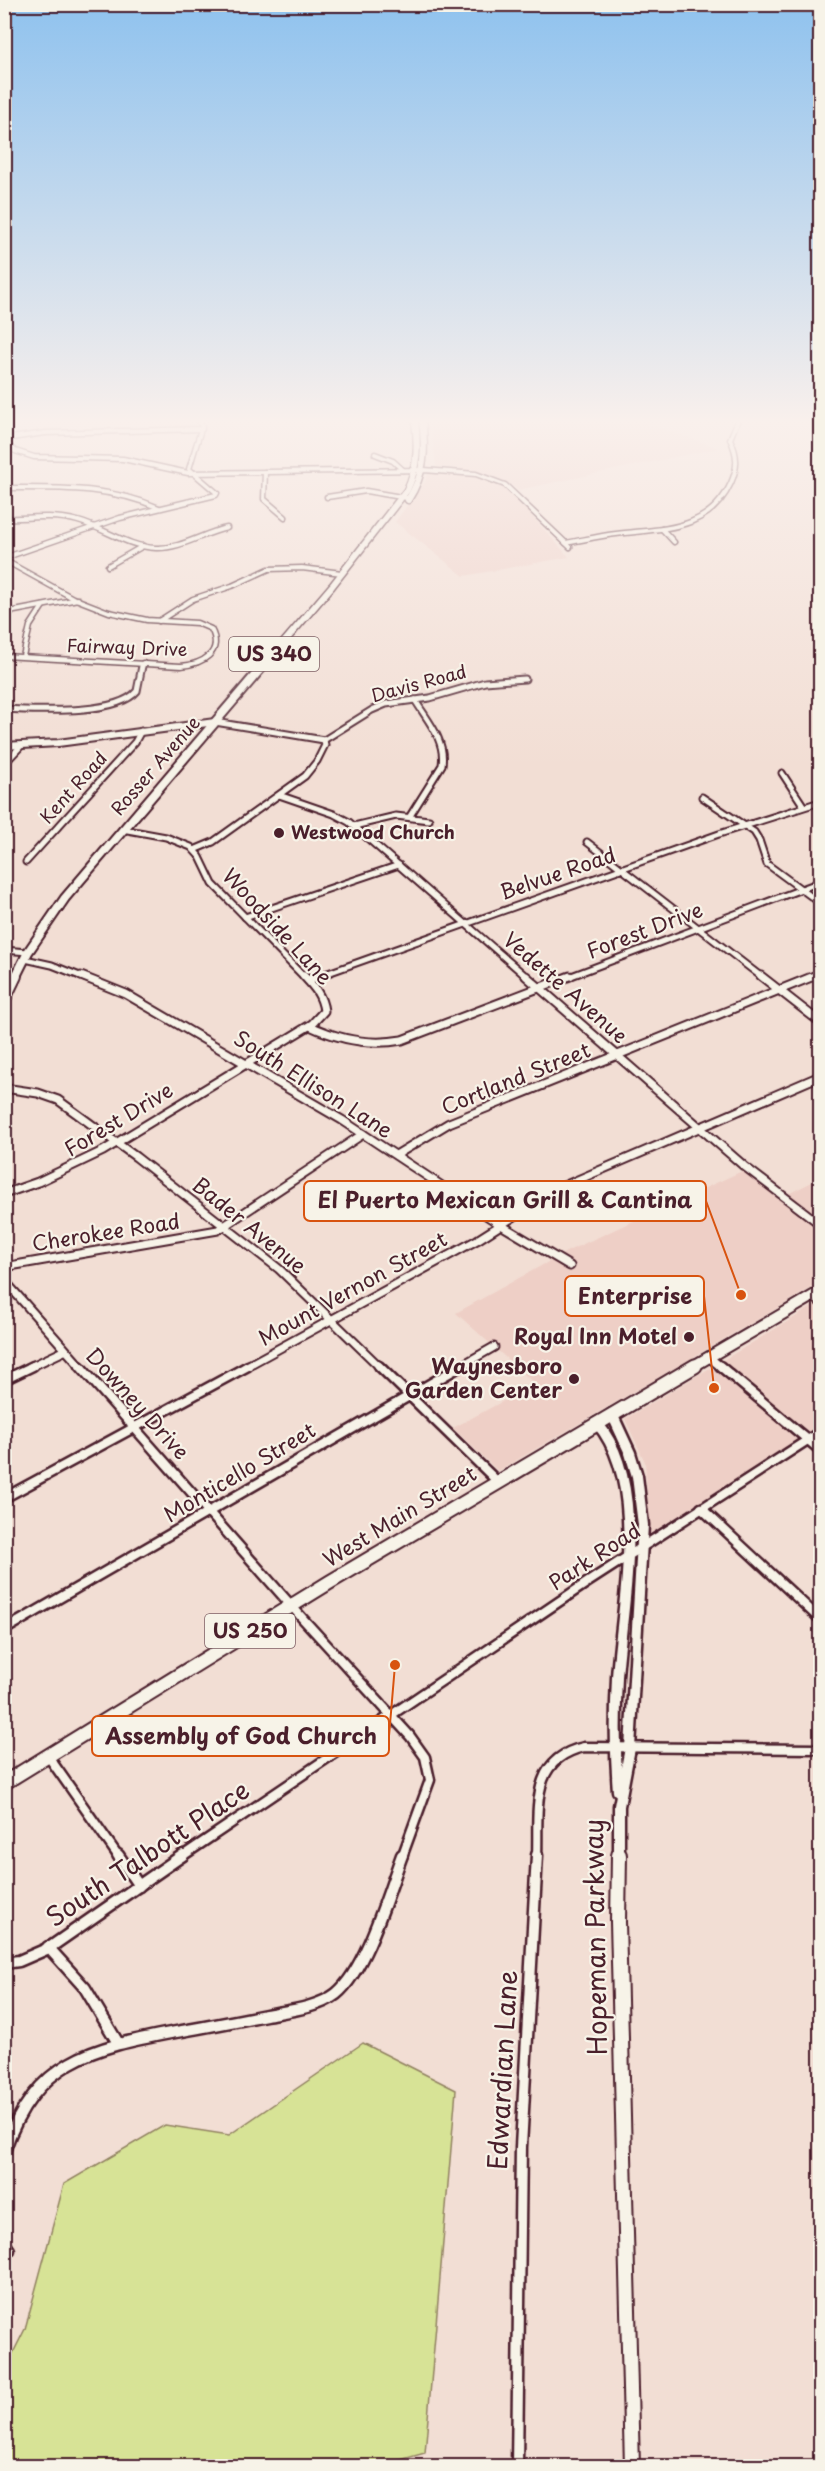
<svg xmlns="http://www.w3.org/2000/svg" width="825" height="2471" viewBox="0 0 825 2471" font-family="'Playpen Sans',sans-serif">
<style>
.built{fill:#eecfc6}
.green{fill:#d7e396;stroke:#908160;stroke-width:1.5}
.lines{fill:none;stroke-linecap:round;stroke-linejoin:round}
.minor-far4-casing{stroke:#4a1f2b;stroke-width:7}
.minor-far3-casing{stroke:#4a1f2b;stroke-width:9}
.minor-far2-casing{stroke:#4a1f2b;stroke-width:11}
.minor-far1-casing{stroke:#4a1f2b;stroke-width:13}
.minor-casing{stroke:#4a1f2b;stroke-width:15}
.tertiary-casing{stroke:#4a1f2b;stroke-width:10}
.secondary-far1-casing{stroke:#4a1f2b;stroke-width:15}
.secondary-casing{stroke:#4a1f2b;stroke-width:18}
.primary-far3-casing{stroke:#4a1f2b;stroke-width:9}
.primary-far2-casing{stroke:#4a1f2b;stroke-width:12}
.primary-far1-casing{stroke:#4a1f2b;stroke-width:14}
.primary-casing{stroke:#4a1f2b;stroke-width:17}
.minor-far4{stroke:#f7f3e8;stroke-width:4}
.minor-far3{stroke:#f7f3e8;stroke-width:5}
.minor-far2{stroke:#f7f3e8;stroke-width:7}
.minor-far1{stroke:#f7f3e8;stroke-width:8}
.minor{stroke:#f7f3e8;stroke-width:10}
.tertiary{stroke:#f7f3e8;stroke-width:6}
.secondary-far1{stroke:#f7f3e8;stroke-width:10}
.secondary{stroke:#f7f3e8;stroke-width:14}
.primary-far3{stroke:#f7f3e8;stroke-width:6}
.primary-far2{stroke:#f7f3e8;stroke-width:8}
.primary-far1{stroke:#f7f3e8;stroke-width:10}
.primary{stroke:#f7f3e8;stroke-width:13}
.poi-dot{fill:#4a1f2b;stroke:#f7f3e8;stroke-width:2}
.labels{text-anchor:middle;stroke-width:4.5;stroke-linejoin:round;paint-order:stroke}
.far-street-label{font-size:18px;fill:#4a1f2b;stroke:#f7f3e8}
.far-poi-label{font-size:18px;font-weight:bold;fill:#4a1f2b;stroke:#f7f3e8;text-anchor:start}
.shield{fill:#f7f3e8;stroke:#7e5f64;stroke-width:1.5}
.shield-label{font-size:20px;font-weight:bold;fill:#4a1f2b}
.street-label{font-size:21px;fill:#4a1f2b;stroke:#f7f3e8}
.poi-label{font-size:21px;font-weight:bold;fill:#4a1f2b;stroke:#f7f3e8;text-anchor:end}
.near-street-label{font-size:26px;fill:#4a1f2b;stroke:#f7f3e8}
.leader{fill:none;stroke:#d8530f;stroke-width:2}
.callout-dot{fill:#d8530f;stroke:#f7f3e8;stroke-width:2}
.callout{fill:#f7f3e8;stroke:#d8530f;stroke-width:2}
.callout-label{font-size:22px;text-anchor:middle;font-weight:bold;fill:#4a1f2b}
</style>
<rect width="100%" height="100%" fill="#f2ded4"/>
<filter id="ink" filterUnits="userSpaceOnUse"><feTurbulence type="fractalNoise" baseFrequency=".0167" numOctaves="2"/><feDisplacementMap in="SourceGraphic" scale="12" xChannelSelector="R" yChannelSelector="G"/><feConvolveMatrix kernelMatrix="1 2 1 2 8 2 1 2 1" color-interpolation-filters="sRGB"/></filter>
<g filter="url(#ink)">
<!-- built -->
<g class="built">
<polygon points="430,420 636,420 719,448 518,490 505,481 478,472 436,466"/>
<polygon points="434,472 466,474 492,481 511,493 569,557 464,576 395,522 424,483 429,473"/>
<polygon points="751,1167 788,1194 820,1178 820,1283 498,1471 453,1428 535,1384 456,1313 568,1251"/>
<polygon points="820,1302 820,1425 650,1534 645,1462 625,1419"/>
</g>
<!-- green -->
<polygon class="green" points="363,2043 456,2090 425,2453 389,2463 388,2466 5,2466 5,2369 25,2329 64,2184 165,2125 229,2135"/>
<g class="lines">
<defs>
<g id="minor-far4">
<polyline points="4,439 45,433 202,429"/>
<polyline points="4,441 15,451 34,457 123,459 188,473 424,470 476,474 505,485 570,547"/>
<polyline points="375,454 393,461 403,470"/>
<polyline points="265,472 264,499 285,517"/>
<path d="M 4,488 C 58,488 109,486 159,508"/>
<polyline points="327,497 366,491 407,498"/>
<path d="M 4,519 C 28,518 54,514 78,521 C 104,528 128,547 156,548 C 181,549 203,533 227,528"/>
<polyline points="662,529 674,542"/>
<path d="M 566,543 C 583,540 599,536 616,534 C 662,528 709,532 731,483 C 738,467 738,455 730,439 L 738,420"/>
<polyline points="4,558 120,518 216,495 217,493 189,469 202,426 198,420"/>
<path d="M 4,560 L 73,598 L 109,612 L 147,620 L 197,623 L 211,629 C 224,653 202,664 181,666 L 4,656"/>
<polyline points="108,566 143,546"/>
<polyline points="4,613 78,599"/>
<polyline points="159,621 193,599 232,586 269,569 302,568 342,573"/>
<polyline points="23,656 30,626 43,606"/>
<polyline points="142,668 143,663"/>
</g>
<g id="minor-far3">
<path d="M 4,709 C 35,710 116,716 137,691 L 142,666"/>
<polyline points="215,722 324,740"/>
<polyline points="324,740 372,710 386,704 430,698 485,682 525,679"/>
<polyline points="4,764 22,745"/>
<polyline points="782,773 803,805"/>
<polyline points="279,795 334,814 349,822 528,978"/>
<polyline points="702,797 754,832 759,840 767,864 820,903"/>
<path d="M 410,816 L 442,765 C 446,740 427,720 415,700"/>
<polyline points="354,826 396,816 429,820"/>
<polyline points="122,829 166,837 191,847 200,857 213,884 305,978"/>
<polyline points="587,842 763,978"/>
<polyline points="194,850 213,842 305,776 317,761 325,745 324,740"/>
<polyline points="26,862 135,742 141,731"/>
<polyline points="245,917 399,865"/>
<polyline points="4,950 28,952"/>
<polyline points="25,959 52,965 85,978"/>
<polyline points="314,978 719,834 820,802"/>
<polyline points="566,978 820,882"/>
<polyline points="810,978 820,974"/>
</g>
<g id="minor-far2">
<polyline points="81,976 126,994 342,1120 501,1225 570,1266"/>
<polyline points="526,976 744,1166 820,1224"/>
<polyline points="761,976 820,1022"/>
<polyline points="308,980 318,976"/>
<path d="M 310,1026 C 340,1040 369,1046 402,1040 L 570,976"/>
<polyline points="4,1088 38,1093 58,1100 136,1157 279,1269 380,1367"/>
<polyline points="396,1155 449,1123 814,976"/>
<path d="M 4,1194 L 38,1182 L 103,1151 L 312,1024 L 324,1011 C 322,995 314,987 304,976"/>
<polyline points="4,1267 218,1230 363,1134"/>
<polyline points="4,1280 81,1367"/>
<polyline points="813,1296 820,1302"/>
<polyline points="710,1358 721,1367"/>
<polyline points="30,1367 64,1351"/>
<polyline points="245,1367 477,1240 559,1188 820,1076"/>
<polyline points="459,1367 494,1347"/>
</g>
<g id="minor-far1">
<polyline points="80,1366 304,1620 410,1736 425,1757 430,1780 402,1857"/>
<polyline points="379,1366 498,1482"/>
<polyline points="720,1366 820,1450"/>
<polyline points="4,1380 33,1366"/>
<polyline points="4,1498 248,1366"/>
<polyline points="701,1508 820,1619"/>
<polyline points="4,1630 461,1366"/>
<polyline points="48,1756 119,1857"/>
<polyline points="181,1857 588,1582 820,1432"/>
<path d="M 537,1857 C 539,1812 528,1759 584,1747 L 820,1749"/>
</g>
<g id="minor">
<polyline points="118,1855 139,1886"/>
<polyline points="48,1947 85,1988 118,2043"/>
<polyline points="4,1963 19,1961 49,1948 183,1855"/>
<path d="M 4,2151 C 36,2060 90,2048 176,2032 C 206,2027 236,2021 266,2015 C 287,2011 318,2008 336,1994 C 366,1970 388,1893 402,1855"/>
<polyline points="4,2243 9,2250"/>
<polyline points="517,2466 521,2147 537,1855"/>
</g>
<polyline id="tertiary" points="4,746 58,743 215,722"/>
<g id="secondary-far1">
<polyline points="612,1414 630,1453 637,1476 643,1525 630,1748 619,1806 619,1857"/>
<path d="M 597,1423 C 649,1484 622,1603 617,1677 C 615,1715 615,1753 618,1791"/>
</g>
<polyline id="secondary" points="619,1855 618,1922 632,2466"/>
<g id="primary-far3">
<path d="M 408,500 C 425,474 426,450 422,420"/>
<path d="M 262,668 L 332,586 L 407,490 C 418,467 418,445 415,420"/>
</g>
<polyline id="primary-far2" points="15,978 28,952 65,898 263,666"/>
<g id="primary-far1">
<polyline points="4,1001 16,976"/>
<polyline points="692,1367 820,1292"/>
</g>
<polyline id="primary" points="4,1783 330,1582 695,1366"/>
</defs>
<!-- minor-far4 casing -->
<use href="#minor-far4" class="minor-far4-casing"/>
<!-- minor-far3 casing -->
<use href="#minor-far3" class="minor-far3-casing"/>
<!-- minor-far2 casing -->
<use href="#minor-far2" class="minor-far2-casing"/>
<!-- minor-far1 casing -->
<use href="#minor-far1" class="minor-far1-casing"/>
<!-- minor casing -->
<use href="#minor" class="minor-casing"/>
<!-- tertiary casing -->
<use href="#tertiary" class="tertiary-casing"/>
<!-- secondary-far1 casing -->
<use href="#secondary-far1" class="secondary-far1-casing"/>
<!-- secondary casing -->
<use href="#secondary" class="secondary-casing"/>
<!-- primary-far3 casing -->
<use href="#primary-far3" class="primary-far3-casing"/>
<!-- primary-far2 casing -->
<use href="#primary-far2" class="primary-far2-casing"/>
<!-- primary-far1 casing -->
<use href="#primary-far1" class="primary-far1-casing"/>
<!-- primary casing -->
<use href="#primary" class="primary-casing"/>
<!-- minor-far4 -->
<use href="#minor-far4" class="minor-far4"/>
<!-- minor-far3 -->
<use href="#minor-far3" class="minor-far3"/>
<!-- minor-far2 -->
<use href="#minor-far2" class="minor-far2"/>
<!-- minor-far1 -->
<use href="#minor-far1" class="minor-far1"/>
<!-- minor -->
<use href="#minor" class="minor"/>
<!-- tertiary -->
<use href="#tertiary" class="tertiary"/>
<!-- secondary-far1 -->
<use href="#secondary-far1" class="secondary-far1"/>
<!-- secondary -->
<use href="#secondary" class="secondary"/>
<!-- primary-far3 -->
<use href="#primary-far3" class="primary-far3"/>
<!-- primary-far2 -->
<use href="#primary-far2" class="primary-far2"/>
<!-- primary-far1 -->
<use href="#primary-far1" class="primary-far1"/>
<!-- primary -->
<use href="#primary" class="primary"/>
</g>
</g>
<!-- sky -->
<linearGradient id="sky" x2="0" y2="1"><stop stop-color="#8fc2ee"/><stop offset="0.55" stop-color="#f9f0ec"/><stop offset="1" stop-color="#f9f0ec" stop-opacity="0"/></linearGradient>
<rect width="825" height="766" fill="url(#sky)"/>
<!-- markers -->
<g class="poi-dot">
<circle cx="279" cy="833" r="6"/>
<circle cx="689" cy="1337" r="6"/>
<circle cx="574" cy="1379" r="6"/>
</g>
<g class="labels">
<!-- far-street labels -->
<g class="far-street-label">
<text transform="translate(127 648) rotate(2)" y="6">Fairway Drive</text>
<text transform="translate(419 684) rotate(-15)" y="6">Davis Road</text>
<text transform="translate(156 766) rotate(-49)" y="6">Rosser Avenue</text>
<text transform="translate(74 788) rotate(-48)" y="6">Kent Road</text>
</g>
<!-- far-poi labels -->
<g class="far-poi-label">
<text x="291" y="839">Westwood Church</text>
</g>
<!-- shield labels -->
<g class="shield">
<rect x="229" y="637" width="90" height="34" rx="4.5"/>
<rect x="205" y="1614" width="90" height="34" rx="4.5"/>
</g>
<g class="shield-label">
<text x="274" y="661">US 340</text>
<text x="250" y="1638">US 250</text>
</g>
<!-- street labels -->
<g class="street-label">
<text transform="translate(558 874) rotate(-19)" y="7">Belvue Road</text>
<text transform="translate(277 927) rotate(47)" y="7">Woodside Lane</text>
<text transform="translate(645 931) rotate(-21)" y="7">Forest Drive</text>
<text transform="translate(565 988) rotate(41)" y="7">Vedette Avenue</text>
<text transform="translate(516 1079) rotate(-22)" y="7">Cortland Street</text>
<text transform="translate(313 1085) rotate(32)" y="7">South Ellison Lane</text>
<text transform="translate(119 1120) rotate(-31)" y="7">Forest Drive</text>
<text transform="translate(249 1226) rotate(39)" y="7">Bader Avenue</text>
<text transform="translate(106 1233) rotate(-9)" y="7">Cherokee Road</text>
<text transform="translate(353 1289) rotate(-29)" y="7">Mount Vernon Street</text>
<text transform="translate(137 1404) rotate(48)" y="7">Downey Drive</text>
<text transform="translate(240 1473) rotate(-31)" y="7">Monticello Street</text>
<text transform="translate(400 1517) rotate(-31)" y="7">West Main Street</text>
<text transform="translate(595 1557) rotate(-33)" y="7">Park Road</text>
</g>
<!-- poi labels -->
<g class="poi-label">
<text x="677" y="1344">Royal Inn Motel</text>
<text x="562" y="1374">Waynesboro<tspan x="562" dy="24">Garden Center</tspan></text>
</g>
<!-- near-street labels -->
<g class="near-street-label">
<text transform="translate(148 1854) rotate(-34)" y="9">South Talbott Place</text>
<text transform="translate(596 1937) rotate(-91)" y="9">Hopeman Parkway</text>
<text transform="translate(503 2070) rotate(-87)" y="9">Edwardian Lane</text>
</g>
</g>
<!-- callouts -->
<path class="leader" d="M741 1295L706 1201M714 1388L704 1296M395 1665L389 1736"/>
<g class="callout-dot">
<circle cx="741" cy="1295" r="6"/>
<circle cx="714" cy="1388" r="6"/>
<circle cx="395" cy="1665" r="6"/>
</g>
<g class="callout">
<rect x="304" y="1181" width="402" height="40" rx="6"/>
<rect x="565" y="1276" width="139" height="40" rx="6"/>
<rect x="92" y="1716" width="297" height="40" rx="6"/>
</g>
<g class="callout-label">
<text x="505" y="1208">El Puerto Mexican Grill &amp; Cantina</text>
<text x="635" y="1304">Enterprise</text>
<text x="241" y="1744">Assembly of God Church</text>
</g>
<!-- margin -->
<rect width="825" height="2471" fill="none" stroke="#f7f3e8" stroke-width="24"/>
<rect x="12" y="12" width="801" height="2447" fill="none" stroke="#4a1f2b" stroke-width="2" filter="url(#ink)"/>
</svg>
